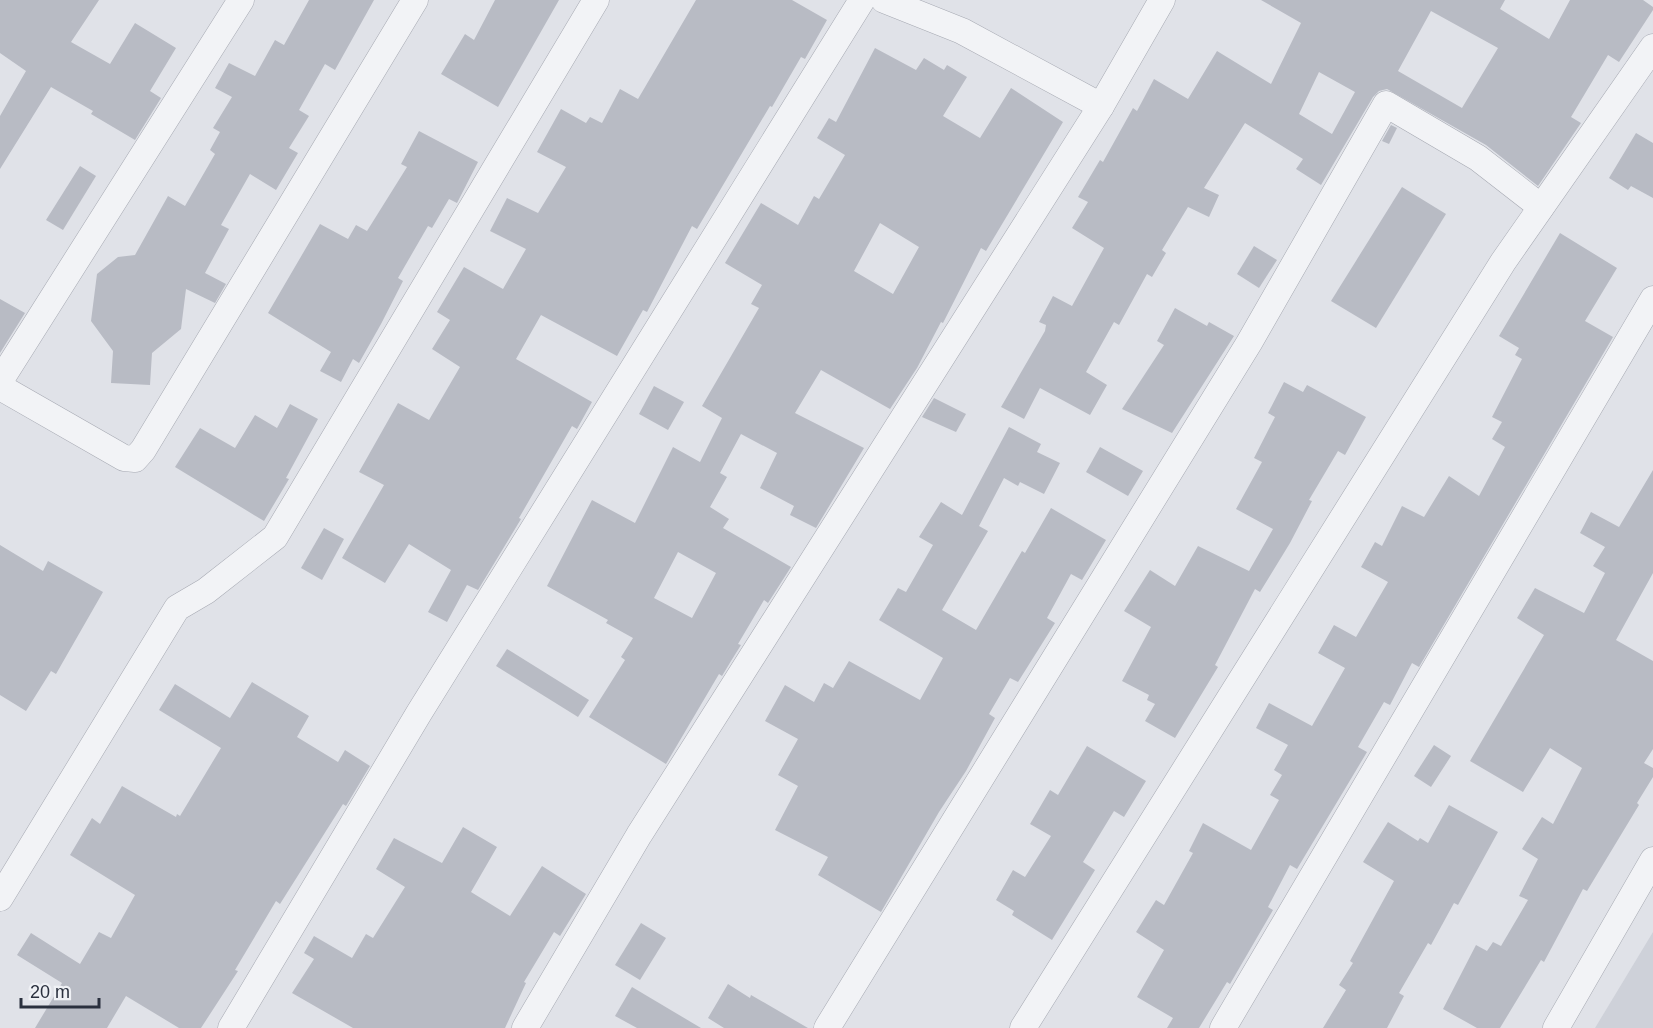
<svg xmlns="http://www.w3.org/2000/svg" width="1653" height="1028" viewBox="0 0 1653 1028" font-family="Arial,sans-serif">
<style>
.built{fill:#ced1d9}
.building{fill:#b8bbc4;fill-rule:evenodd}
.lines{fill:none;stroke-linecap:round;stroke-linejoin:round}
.street-casing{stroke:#a6a9b2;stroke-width:27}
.street{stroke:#f2f3f6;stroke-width:26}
</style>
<rect width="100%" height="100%" fill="#e0e2e8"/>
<!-- built -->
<polygon class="built" points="1653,932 1653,1028 1595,1028"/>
<!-- building -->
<g class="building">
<polygon points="0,0 99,0 71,42 110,64 135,23 176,48 150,91 161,98 135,140 91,114 93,111 51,87 0,169 0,116 26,71 0,53"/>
<polygon points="309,0 374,0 335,70 325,64 299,110 309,116 289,148 298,153 276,190 250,174 221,225 229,229 205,273 226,284 215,303 186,289 181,329 152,353 150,385 111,383 113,351 91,321 97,274 118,257 135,255 168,196 185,206 215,154 210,150 220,132 213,128 232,97 215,88 229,63 255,76 275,40 284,45"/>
<polygon points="495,0 559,0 498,107 441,74 465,34 474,40"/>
<polygon points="696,0 792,0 827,20 805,59 801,57 772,107 770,106 697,229 692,226 647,312 643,310 617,356 541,315 516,359 592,402 577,429 572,426 519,518 521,519 478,590 467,585 447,622 428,612 451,570 409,544 385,583 342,558 384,485 359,472 398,403 429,420 460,367 432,349 450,320 437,312 464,267 503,289 526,249 490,231 507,198 538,213 566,167 537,152 561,109 586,123 590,117 602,123 620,89 638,99"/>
<path d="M 1261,0 L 1505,0 L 1500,9 L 1549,39 L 1570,0 L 1643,0 L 1653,7 L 1653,10 L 1619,62 L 1608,55 L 1571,117 L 1581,123 L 1538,186 L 1486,145 L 1387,89 L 1379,91 L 1373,97 L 1321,185 L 1296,169 L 1303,159 L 1245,123 L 1204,188 L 1219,195 L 1209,217 L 1188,207 L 1162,250 L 1166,253 L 1152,277 L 1147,274 L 1119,325 L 1114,322 L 1086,372 L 1107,385 L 1090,415 L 1040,388 L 1024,419 L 1001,407 L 1045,331 L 1046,325 L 1039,322 L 1053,296 L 1072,306 L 1104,248 L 1072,228 L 1088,202 L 1078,197 L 1100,160 L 1103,162 L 1133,108 L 1137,111 L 1154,79 L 1188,99 L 1217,51 L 1271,84 L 1301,23 ZM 1431,11 L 1498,48 L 1462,108 L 1398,71 ZM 1319,72 L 1355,92 L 1332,134 L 1299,114 Z"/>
<path d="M 875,48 L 916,70 L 924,58 L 944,70 L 947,65 L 967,77 L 943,116 L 980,138 L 1011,88 L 1063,122 L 986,251 L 981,248 L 943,323 L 941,322 L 917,368 L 890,409 L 821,370 L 795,413 L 864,448 L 816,528 L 790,515 L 794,506 L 760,488 L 777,453 L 741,434 L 720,473 L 727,477 L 710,507 L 729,519 L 723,528 L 791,567 L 768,603 L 764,600 L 738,644 L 741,645 L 731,661 L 722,676 L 719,674 L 666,764 L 589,717 L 625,660 L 621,657 L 633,638 L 606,623 L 608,620 L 547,586 L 592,500 L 635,523 L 673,447 L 700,462 L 722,418 L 702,406 L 759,308 L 751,304 L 762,285 L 725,263 L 761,203 L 798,225 L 814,196 L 819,199 L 845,155 L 817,138 L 829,118 L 836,122 ZM 880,223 L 919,247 L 893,294 L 854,271 ZM 678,552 L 716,573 L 692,618 L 654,598 Z"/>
<polygon points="1391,125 1397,128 1389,144 1382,141"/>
<polygon points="419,131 478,162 457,203 449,199 432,228 428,226 398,278 403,281 381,324 359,363 353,359 341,382 320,371 331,352 268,313 320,224 348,239 356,225 367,231 407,167 401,164"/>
<polygon points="1636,133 1653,143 1653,198 1631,186 1628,190 1609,178"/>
<polygon points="80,166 96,176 63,230 46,220"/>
<polygon points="1402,187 1446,214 1376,328 1331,301"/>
<polygon points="1560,233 1617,268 1585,321 1613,337 1419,667 1412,663 1390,705 1384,702 1358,747 1367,752 1297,869 1290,865 1268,907 1273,910 1230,984 1227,982 1199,1028 1167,1028 1173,1018 1137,997 1164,950 1136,932 1156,900 1164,905 1193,853 1189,851 1203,823 1251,850 1279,800 1270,795 1282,775 1274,770 1288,745 1256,728 1269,703 1312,726 1345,668 1318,653 1334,625 1356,637 1388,582 1361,567 1375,542 1382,546 1402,506 1424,517 1449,476 1479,496 1505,447 1492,439 1502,422 1492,417 1522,359 1515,355 1519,348 1499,336"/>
<polygon points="1254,246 1277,260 1259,288 1237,274"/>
<polygon points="0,299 25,313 0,353"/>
<polygon points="1175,308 1207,326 1209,322 1234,336 1172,433 1122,409 1164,345 1157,341"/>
<polygon points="1284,382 1303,392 1307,385 1366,417 1345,455 1338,451 1309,500 1312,501 1290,543 1260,592 1255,589 1215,665 1218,667 1175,738 1145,721 1155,704 1147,700 1149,695 1122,681 1151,627 1124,611 1150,570 1175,586 1198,546 1249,571 1273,529 1236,509 1262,462 1254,458 1275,417 1268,413"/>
<polygon points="654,386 684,402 668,430 639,414"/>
<polygon points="934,398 966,414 956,432 922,417"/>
<polygon points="290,404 318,419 286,478 289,479 264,521 175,467 200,428 235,448 255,415 277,428"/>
<polygon points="1009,427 1041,444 1037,452 1060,463 1044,494 1020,482 1018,486 1004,478 979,526 988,531 942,610 976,630 1022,551 1025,553 1051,508 1106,540 1082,580 1071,574 1047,618 1055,623 1018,682 1010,678 989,714 995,718 966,771 939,812 881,912 818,875 828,857 775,830 798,786 778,775 798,739 765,721 785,685 814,702 824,683 833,688 849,661 920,700 943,658 879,620 898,588 906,592 933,545 919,537 941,502 962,515"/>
<polygon points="1100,447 1143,471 1128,496 1086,472"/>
<polygon points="1653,470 1653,573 1616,640 1653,661 1653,749 1644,763 1653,768 1653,777 1637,803 1639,805 1587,891 1583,889 1544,962 1541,960 1500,1028 1477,1028 1443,1009 1476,945 1487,951 1493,942 1501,946 1528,900 1519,896 1538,859 1522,849 1542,817 1553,824 1582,768 1550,748 1523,792 1470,761 1544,635 1517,618 1535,588 1584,613 1605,573 1593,566 1605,547 1580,533 1591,512 1619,527"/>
<polygon points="324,528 344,539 322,580 301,568"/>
<polygon points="0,545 43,571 48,561 103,592 56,674 51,671 26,711 0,695"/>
<polygon points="507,649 589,700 578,717 496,666"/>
<polygon points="252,682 309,716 297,737 338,762 345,750 370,766 346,806 343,804 280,904 276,901 235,970 238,971 201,1028 179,1028 126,996 107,1028 35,1028 62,983 17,955 31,933 80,964 99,932 111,938 135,895 70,855 92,818 100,824 122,786 176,817 177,814 180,816 221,748 159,710 175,684 230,718"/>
<polygon points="1434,745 1451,756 1431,787 1414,776"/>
<polygon points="1087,746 1146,781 1124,817 1114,811 1083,862 1095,870 1052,940 1012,915 1014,911 996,900 1013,870 1025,877 1051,836 1030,824 1050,790 1058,795"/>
<polygon points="1449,805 1498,832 1458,905 1454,903 1431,945 1428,943 1399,993 1404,996 1387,1028 1323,1028 1346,990 1339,985 1353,963 1350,961 1394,881 1363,862 1388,822 1418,841 1420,838 1428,843"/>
<polygon points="463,827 497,847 471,892 510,916 542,866 586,894 560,936 554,932 524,982 526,983 505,1028 353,1028 292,993 314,959 304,953 314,936 352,958 366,934 373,938 405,887 376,869 394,838 442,863"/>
<polygon points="641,923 666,938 640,980 615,965"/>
<polygon points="728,984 750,998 751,995 808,1028 724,1028 708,1018"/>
<polygon points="632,987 701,1028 637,1028 615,1016"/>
</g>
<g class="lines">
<defs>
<g id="street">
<polyline points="884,0 962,31 1101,106"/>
<polyline points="0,381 241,0"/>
<polyline points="0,387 124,458 135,459 143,450 415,0"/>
<polyline points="0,898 177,608 206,591 275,537 596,0"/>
<polyline points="231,1028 419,713 862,0"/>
<polyline points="525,1028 639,835 1101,106 1162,0"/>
<polyline points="827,1028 1249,343 1386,104 1478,158 1541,207"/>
<polyline points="1023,1028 1503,262 1653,47"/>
<polyline points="1223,1028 1653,299"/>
<polyline points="1556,1028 1653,860"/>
</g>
</defs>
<!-- street casing -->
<use href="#street" class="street-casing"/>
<!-- street -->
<use href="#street" class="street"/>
</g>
<!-- scale -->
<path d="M21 998v9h78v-9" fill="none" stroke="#2a303e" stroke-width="3"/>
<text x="30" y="998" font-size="18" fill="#2a303e" stroke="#eff1f5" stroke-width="4.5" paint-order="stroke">20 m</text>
</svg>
